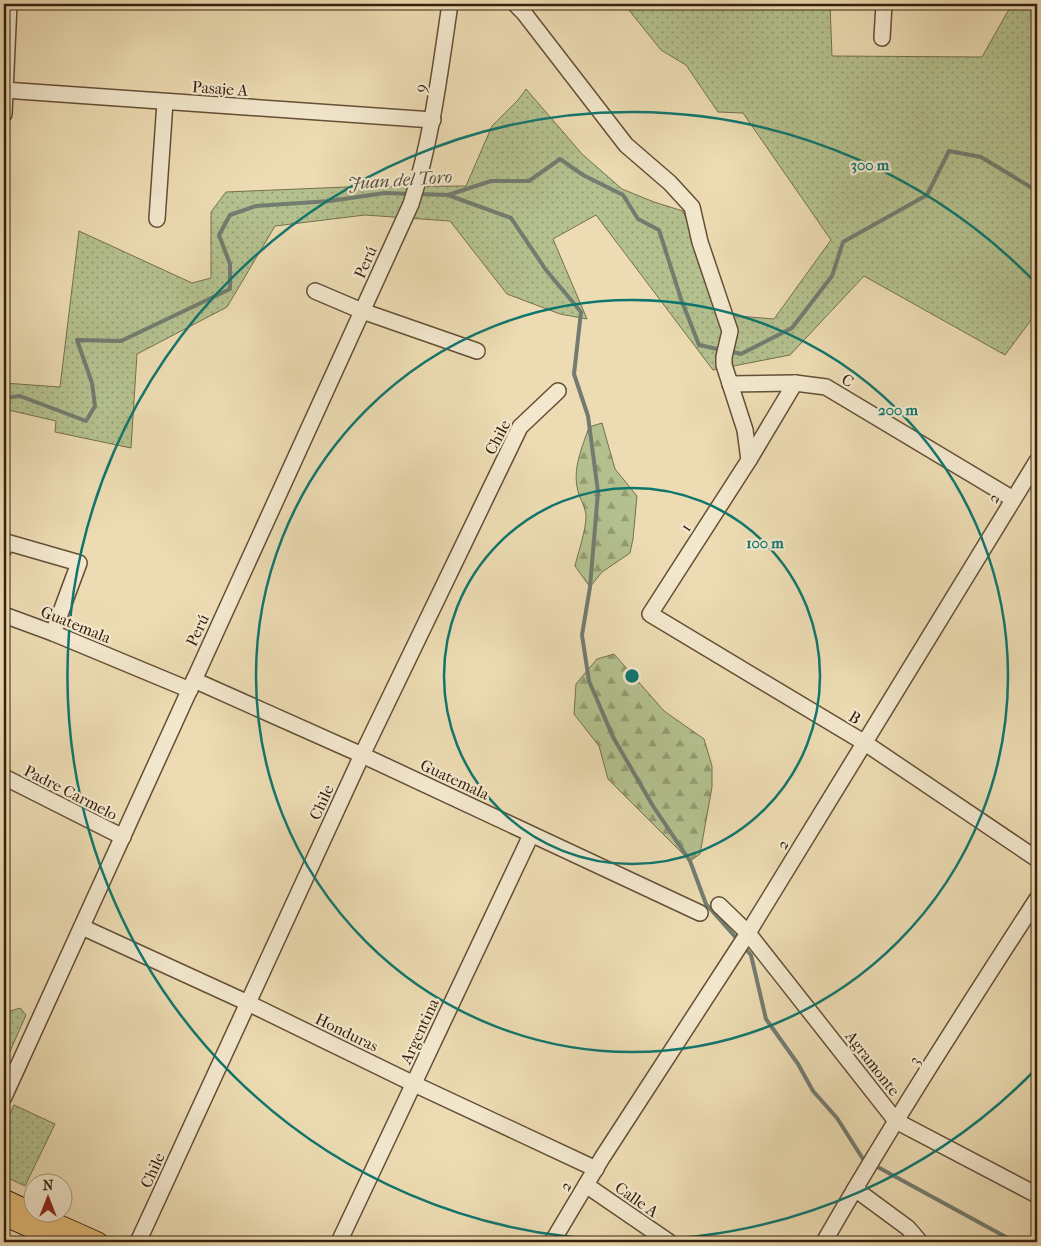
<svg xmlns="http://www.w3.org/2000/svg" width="1041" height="1246" viewBox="0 0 1041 1246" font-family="'IM FELL French Canon',serif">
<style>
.green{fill:url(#green-dots);stroke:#75704e}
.forest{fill:url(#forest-firs);stroke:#75704e}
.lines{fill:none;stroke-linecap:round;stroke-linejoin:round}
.stream{stroke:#727c71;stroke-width:4}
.minor-casing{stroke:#644f36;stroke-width:18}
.major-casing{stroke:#36200d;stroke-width:21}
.minor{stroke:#f3e8ce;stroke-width:15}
.major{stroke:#e6be7a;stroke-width:19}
.ring{fill:none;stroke:#0f766e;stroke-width:2.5}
.labels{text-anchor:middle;stroke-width:4.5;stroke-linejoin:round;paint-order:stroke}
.street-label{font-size:16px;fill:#36200d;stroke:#f3e8ce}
.water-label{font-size:18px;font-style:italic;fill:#544e3f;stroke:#f3e8ce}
.centre{fill:#0f766e;stroke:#f3e8ce;stroke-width:2.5}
.ring-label{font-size:15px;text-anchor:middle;font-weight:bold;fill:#0f766e;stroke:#f3e8ce;stroke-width:4.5;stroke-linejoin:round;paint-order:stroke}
</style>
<defs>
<pattern id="green-dots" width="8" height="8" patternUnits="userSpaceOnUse" patternTransform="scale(1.25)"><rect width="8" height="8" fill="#b4c18f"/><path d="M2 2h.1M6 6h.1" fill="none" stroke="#939c73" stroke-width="1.8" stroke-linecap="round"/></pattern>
<pattern id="forest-firs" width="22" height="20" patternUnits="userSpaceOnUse" patternTransform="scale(1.25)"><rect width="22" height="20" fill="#b4c18f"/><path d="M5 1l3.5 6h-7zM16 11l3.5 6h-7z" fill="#939c73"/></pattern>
</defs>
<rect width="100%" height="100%" fill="#eddcb3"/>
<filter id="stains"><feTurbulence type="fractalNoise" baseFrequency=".004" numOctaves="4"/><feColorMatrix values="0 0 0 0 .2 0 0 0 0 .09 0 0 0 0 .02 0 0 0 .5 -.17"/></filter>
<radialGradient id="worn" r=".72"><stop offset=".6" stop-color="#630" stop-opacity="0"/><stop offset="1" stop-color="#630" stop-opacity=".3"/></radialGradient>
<!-- green -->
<g class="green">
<polygon points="624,4 830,4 832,56 982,57 1012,4 1037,4 1037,312 1005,355 864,276 790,355 713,370 596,215 553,239 587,319 560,314 507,294 450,221 365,215 275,226 227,307 137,354 131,448 55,432 56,421 4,409 4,383 60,387 79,231 192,283 211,278 211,212 226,192 346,187 466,186 492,126 518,100 526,89 582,154 622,189 654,202 683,211 726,315 774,319 831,240 743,113 718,112 686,65 661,50"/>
<polygon points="20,1008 26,1015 4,1065 4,1013"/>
<polygon points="14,1105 55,1124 25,1186 4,1176 4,1127"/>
</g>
<!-- forest -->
<g class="forest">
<path d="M 602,423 L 615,469 L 637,496 L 633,539 L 630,553 L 602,572 L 590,587 L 575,566 C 578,553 586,530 586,517 C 586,507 580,500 578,491 C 572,469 582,448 589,427 Z"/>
<polygon points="614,654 664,711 704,739 712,766 712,787 700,854 690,861 608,779 599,746 574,714 576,684 597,659"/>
</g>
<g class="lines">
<!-- stream -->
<g class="stream">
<polyline points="418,194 448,195 491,181 529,181 560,159 583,175 623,195 638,219 659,230 681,299 699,345 722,350"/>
<polyline points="448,195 511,218 546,270 581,312 574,374 588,416 598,492 590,587 582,635 589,681 613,737 653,806 690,861 706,904 738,940"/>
<polyline points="729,351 741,354 792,328 832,276 843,242 927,195 949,151 981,157 1037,191"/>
<polyline points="4,398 20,396 86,421 95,406 92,383 77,340 121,341 230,289 230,264 219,235 230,215 256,206 330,201 385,193 411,194"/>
<polyline points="744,947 751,955 766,1019 798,1064 813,1091 837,1118 863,1159 868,1162"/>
<polyline points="874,1165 1015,1242"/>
</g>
<defs>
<g id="minor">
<polyline points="515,4 524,13 626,145 670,183 692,207 700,242 730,331 724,357 724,365 745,430 749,460 650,614 865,743 1037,859"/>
<polyline points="882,38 884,4"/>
<polyline points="4,90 433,120"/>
<polyline points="4,114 9,4"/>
<polyline points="157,219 165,102"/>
<polyline points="315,291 362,311 477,351"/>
<polyline points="730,384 795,383 826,387 1013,499"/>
<polyline points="749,460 795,383"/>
<polyline points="4,549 6,542 79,563 53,633"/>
<polyline points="4,615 53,633 190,690"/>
<polyline points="194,680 362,755 700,913"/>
<polyline points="4,777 123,837"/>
<polyline points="719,905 748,933 896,1121 1037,1195"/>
<polyline points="82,927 248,1003 414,1084 596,1169"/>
<path d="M 4,1097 L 411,204 C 432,139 440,71 450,4"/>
<polyline points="586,1185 669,1242"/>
<polyline points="855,1189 908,1228 920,1242"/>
<polyline points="138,1242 362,755 520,427 558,391"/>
<polyline points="339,1242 531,835"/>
<polyline points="552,1242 602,1158 748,933 1037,461"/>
<path d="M 824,1242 C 891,1125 964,1012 1037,899"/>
</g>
<g id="major">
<polyline points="4,1199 32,1212"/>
<polyline points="35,1214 98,1242"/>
<polyline points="4,1216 63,1242"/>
</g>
</defs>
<!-- minor casing -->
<use href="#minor" class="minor-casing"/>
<!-- major casing -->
<use href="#major" class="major-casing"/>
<!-- minor -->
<use href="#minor" class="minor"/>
<!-- major -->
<use href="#major" class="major"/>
</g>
<!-- distance rings -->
<g class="ring">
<circle cx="632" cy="676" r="188"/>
<circle cx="632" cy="676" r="376"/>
<path d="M1034 1071A564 564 0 1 1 1034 281"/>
</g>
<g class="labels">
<!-- street labels -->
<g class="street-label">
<text transform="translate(220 88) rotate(4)" y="6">Pasaje A</text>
<text transform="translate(420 88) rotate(-82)" y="6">9</text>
<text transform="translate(365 262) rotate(-66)" y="6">Perú</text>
<text transform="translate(848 380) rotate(31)" y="6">C</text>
<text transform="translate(497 437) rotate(-62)" y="6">Chile</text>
<text transform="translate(993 498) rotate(-59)" y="6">2</text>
<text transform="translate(685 527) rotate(-57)" y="6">1</text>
<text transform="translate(76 624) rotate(22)" y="6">Guatemala</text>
<text transform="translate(197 630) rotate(-65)" y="6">Perú</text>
<text transform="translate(855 717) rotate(31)" y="6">B</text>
<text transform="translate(455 779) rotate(25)" y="6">Guatemala</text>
<text transform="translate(71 792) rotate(27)" y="6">Padre Carmelo</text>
<text transform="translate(321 802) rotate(-65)" y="6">Chile</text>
<text transform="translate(782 844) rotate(-58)" y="6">2</text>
<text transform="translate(419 1031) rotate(-65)" y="6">Argentina</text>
<text transform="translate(347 1032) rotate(26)" y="6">Honduras</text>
<text transform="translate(914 1060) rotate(-58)" y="6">3</text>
<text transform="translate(873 1063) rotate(52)" y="6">Agramonte</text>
<text transform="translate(152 1170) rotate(-65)" y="6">Chile</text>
<text transform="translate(565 1186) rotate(-59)" y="6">2</text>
<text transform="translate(637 1199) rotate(35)" y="6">Calle A</text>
</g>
<!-- water labels -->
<g class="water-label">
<text transform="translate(400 180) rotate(-4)" y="6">Juan del Toro</text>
</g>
</g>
<circle cx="632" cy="676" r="8" class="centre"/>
<g class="ring-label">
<text x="870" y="170">300 m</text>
<text x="898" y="415">200 m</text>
<text x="765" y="548">100 m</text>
</g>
<!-- margin -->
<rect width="1041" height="1246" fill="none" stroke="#eddcb3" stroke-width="20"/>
<rect x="5" y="5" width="1031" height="1236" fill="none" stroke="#36200d" stroke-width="2.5"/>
<rect x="10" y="10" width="1021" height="1226" fill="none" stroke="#36200d"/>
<!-- north arrow -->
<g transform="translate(48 1198)"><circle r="24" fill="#f3e8ce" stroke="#a79881"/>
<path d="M0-4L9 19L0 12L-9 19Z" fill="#8f2418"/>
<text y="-8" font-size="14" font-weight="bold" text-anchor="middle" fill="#36200d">N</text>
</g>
<rect width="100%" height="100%" filter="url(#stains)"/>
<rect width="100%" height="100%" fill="url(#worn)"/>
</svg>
